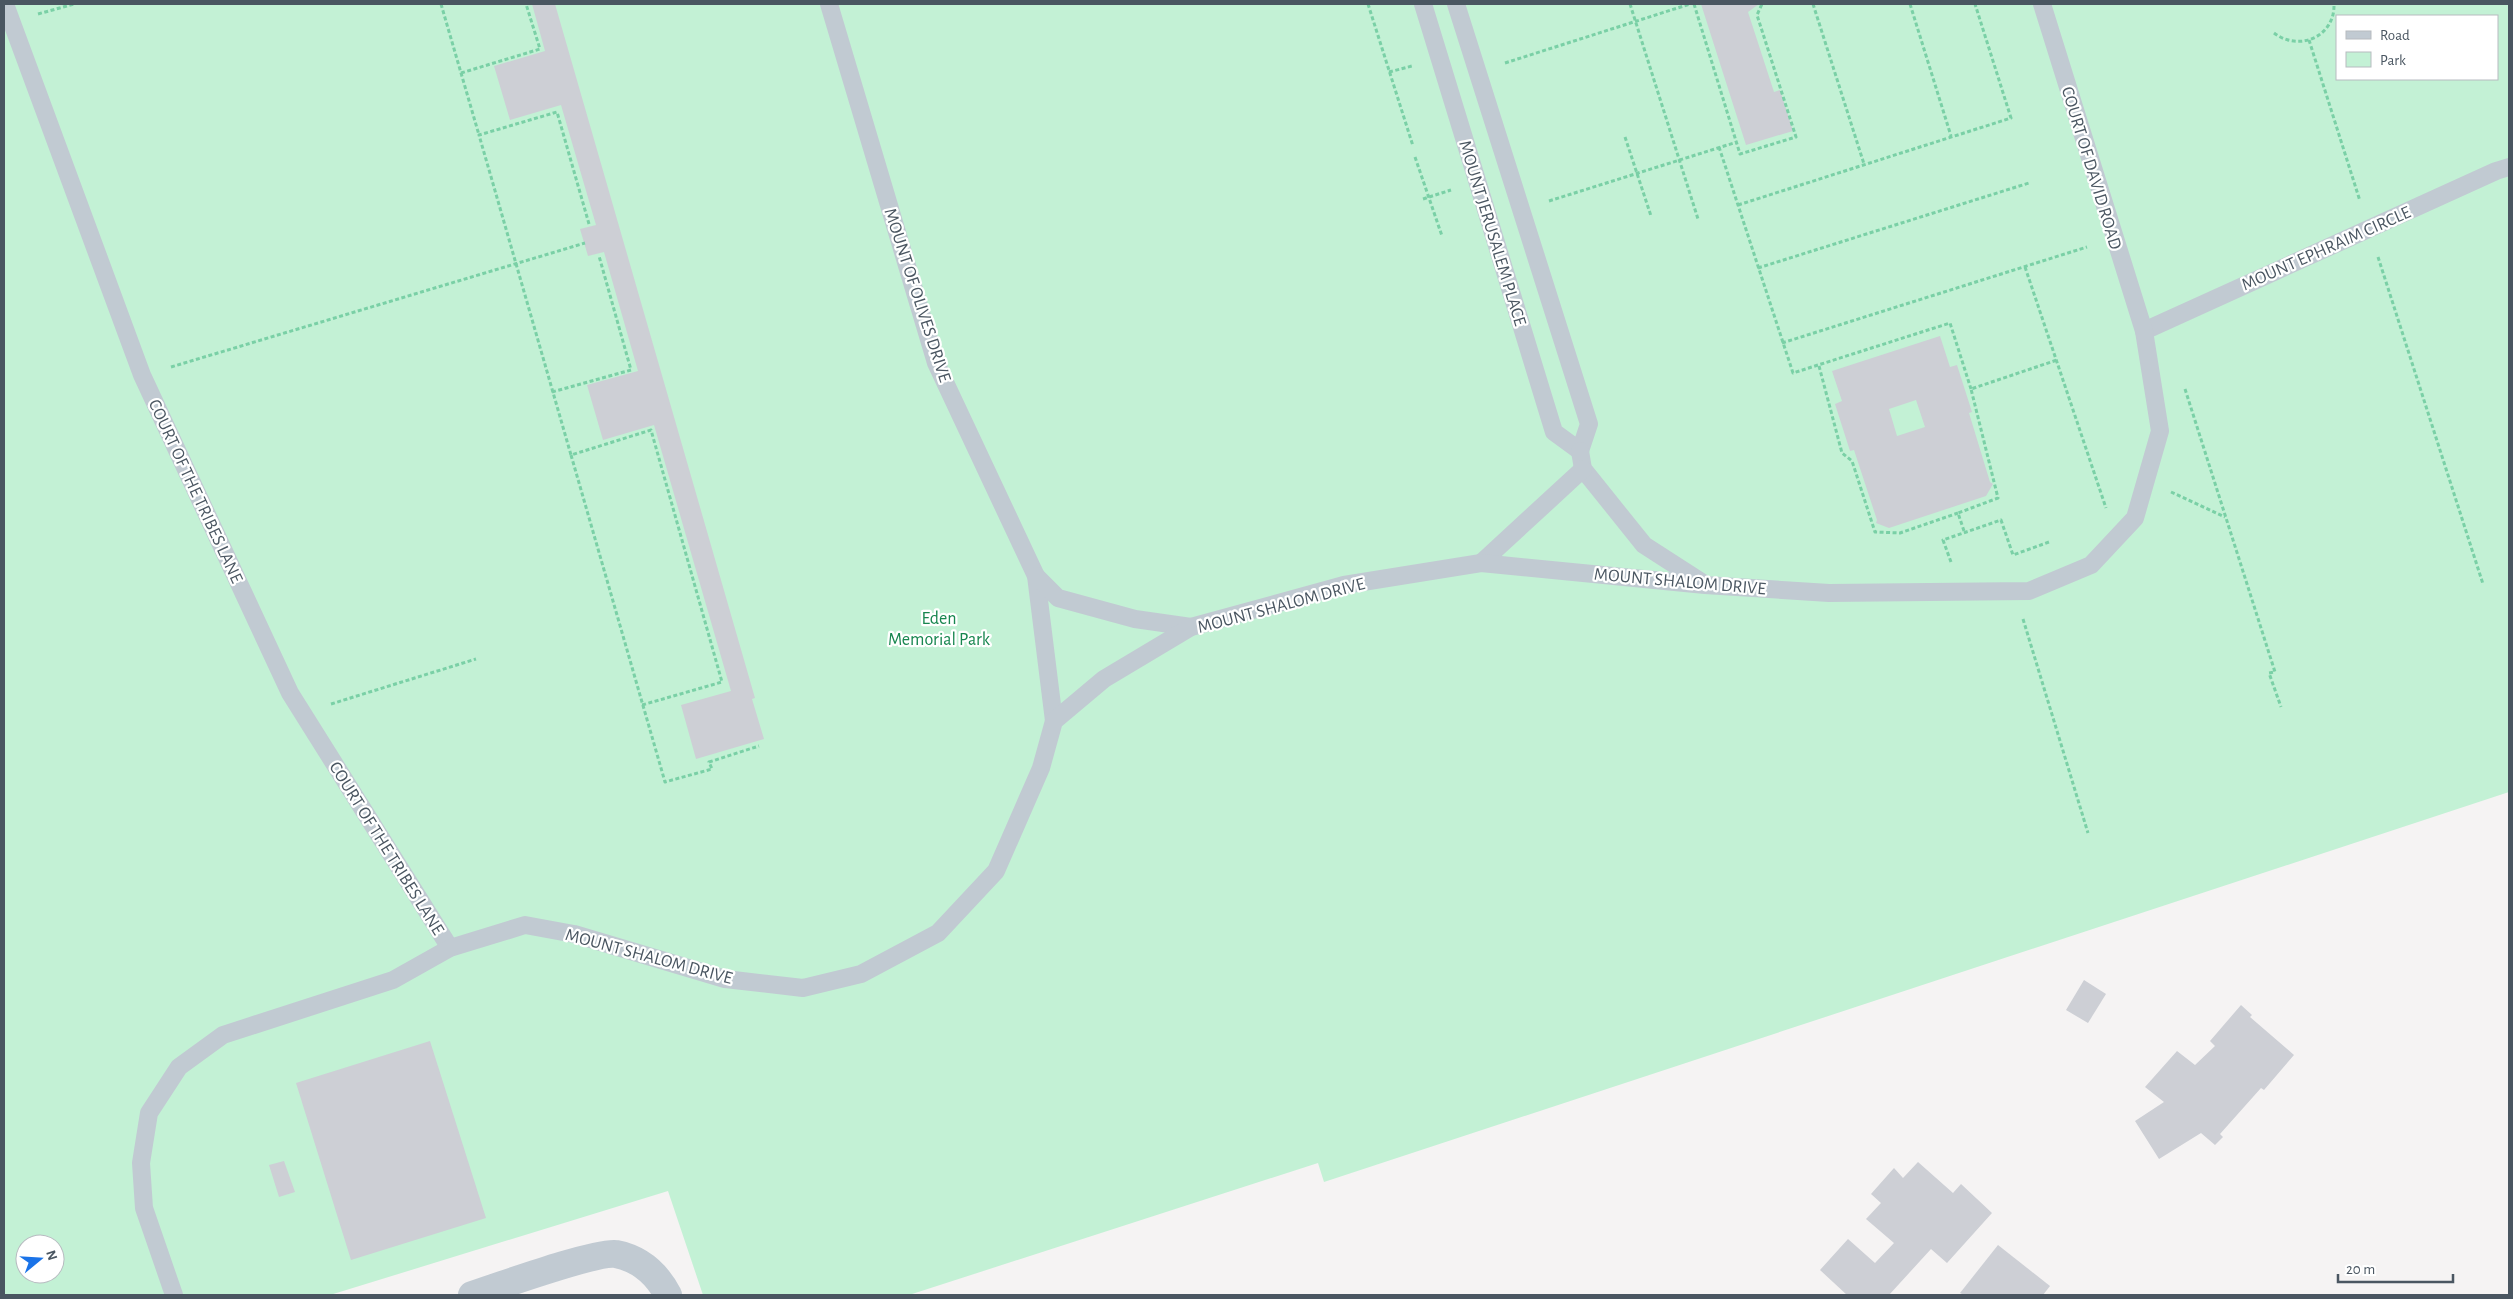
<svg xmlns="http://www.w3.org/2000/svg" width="2513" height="1299" viewBox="0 0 2513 1299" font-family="'Alegreya Sans',sans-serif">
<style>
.green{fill:#c3f1d5;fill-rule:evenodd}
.building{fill:#cdcfd5;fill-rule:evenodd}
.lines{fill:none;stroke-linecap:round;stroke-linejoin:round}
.path{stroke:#7ad0a6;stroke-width:3;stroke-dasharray:4 2.5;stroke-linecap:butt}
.lane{stroke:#c1cad2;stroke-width:18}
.street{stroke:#c1cad2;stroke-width:28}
.labels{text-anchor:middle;stroke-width:4.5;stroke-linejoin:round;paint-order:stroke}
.street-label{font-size:18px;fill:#4a5661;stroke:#fff}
.park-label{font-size:18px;fill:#17864f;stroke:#fff}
</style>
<rect width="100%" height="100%" fill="#f5f3f3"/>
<!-- green -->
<path class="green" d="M 4,4 L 2509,4 L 2509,792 L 1324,1182 L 1318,1163 L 909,1295 L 703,1295 L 668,1191 L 330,1295 L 4,1295 ZM 2337,16 L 2497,16 L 2497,79 L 2337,79 ZM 25,1244 L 55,1244 L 55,1274 L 25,1274 Z"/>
<!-- building -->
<g class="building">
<polygon points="532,4 555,4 755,698 752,699 764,739 696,759 681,705 731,691 654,425 603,440 587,385 638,371 604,252 588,256 580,229 596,225 561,105 510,120 494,66 545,51"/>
<polygon points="1701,4 1759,4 1748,12 1774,92 1780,90 1793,131 1746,145"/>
<path d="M 1940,336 L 1950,367 L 1957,365 L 1972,412 L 1969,413 L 1990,482 L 1993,484 L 1986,496 L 1889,528 L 1876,523 L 1877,520 L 1854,450 L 1850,451 L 1835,404 L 1842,401 L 1832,371 ZM 1916,400 L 1925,427 L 1897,436 L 1889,409 Z"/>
<polygon points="2084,980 2106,994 2088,1023 2066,1010"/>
<polygon points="2241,1005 2252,1015 2250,1017 2294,1055 2264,1090 2261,1088 2220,1134 2223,1137 2215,1145 2201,1133 2159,1159 2135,1121 2164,1102 2145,1087 2177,1051 2195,1065 2215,1046 2210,1041"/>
<polygon points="430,1041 486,1218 351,1260 296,1083"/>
<polygon points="284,1161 295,1192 279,1197 269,1165"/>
<polygon points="1918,1162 1953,1193 1961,1184 1992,1213 1947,1263 1931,1249 1889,1295 1847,1295 1820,1270 1848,1239 1875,1263 1894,1243 1866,1219 1881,1203 1871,1194 1894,1168 1903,1178"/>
<polygon points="1998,1245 2050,1286 2043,1295 1964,1295 1960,1293"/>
</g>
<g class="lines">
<!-- path -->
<g class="path">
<polyline points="441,4 479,135"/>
<polyline points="1368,4 1413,146"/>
<polyline points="1630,4 1698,219"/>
<polyline points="1694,4 1740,154 1796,137 1757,15 1762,4"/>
<polyline points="1813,4 1864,164"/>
<polyline points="1910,4 1951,136"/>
<polyline points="38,14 74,4"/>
<path d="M 2274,33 C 2299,52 2335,37 2334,4"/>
<polyline points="2309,40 2360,201"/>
<polyline points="1505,63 1690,4"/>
<polyline points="1389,72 1412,66"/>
<polyline points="461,73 540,49 526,4"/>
<polyline points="1625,137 1651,216"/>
<polyline points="1719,147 1793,373 1950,323 1971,389"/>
<polyline points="1415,157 1442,236"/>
<polyline points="1423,199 1451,190"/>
<polyline points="1549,201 1737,142"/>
<polyline points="1738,205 2011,118 1975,4"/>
<polyline points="589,224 557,112 479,135 571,455 651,430 722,682 642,705"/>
<polyline points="2378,257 2483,584"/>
<polyline points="2025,267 2106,508"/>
<polyline points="1758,268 2029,183"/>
<polyline points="1782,343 2087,247"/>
<polyline points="1819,366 1842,453 1852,461 1875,532 1900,533 1958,513"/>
<polyline points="171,367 585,243"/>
<polyline points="2185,389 2275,672 2269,673 2281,707"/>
<polyline points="552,392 631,370 599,256"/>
<polyline points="571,455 665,782 712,769 709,762 759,746"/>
<polyline points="2171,492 2225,517"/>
<polyline points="1964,531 1958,513 1998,498 1971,389 2057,360"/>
<polyline points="1951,562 1943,540 2001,520 2013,555 2049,542"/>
<polyline points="2023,619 2088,833"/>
<polyline points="331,704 476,659"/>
</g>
<!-- lane -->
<g class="lane">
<polyline points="5,4 142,375 290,693 450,948"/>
<polyline points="829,4 936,363 1036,576 1054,721"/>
<polyline points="1423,4 1554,432 1580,451 1589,424 1456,4"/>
<polyline points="2144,331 2496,171 2509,167"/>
<polyline points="1580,451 1583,469 1644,545 1703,583"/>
<polyline points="1481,563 1583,469"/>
<polyline points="1036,576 1058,598 1135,619 1191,627"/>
<polyline points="174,1295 144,1208 141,1163 149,1113 179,1067 223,1035 393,980 450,948 525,925 574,934 725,979 803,988 861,974 938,933 996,871 1041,768 1054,721 1104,679 1191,627 1344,585 1481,563 1705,585 1829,593 2029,591 2091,565 2135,518 2160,431 2144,331 2042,4"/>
</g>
<!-- street -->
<path class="street" d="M 472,1295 C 497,1287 596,1251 616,1254 C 641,1259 657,1274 668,1295"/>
</g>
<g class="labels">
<!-- street labels -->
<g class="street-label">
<text transform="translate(2092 168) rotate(73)" y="6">COURT OF DAVID ROAD</text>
<text transform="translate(1493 233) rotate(73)" y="6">MOUNT JERUSALEM PLACE</text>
<text transform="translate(2326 248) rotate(-24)" y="6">MOUNT EPHRAIM CIRCLE</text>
<text transform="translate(918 295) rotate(72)" y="6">MOUNT OF OLIVES DRIVE</text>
<text transform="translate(196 491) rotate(65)" y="6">COURT OF THE TRIBES LANE</text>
<text transform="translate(1680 581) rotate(5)" y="6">MOUNT SHALOM DRIVE</text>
<text transform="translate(1281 605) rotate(-15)" y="6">MOUNT SHALOM DRIVE</text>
<text transform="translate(387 848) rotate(58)" y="6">COURT OF THE TRIBES LANE</text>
<text transform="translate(649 956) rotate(15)" y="6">MOUNT SHALOM DRIVE</text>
</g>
<!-- park labels -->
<g class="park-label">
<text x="939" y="624">Eden<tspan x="939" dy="21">Memorial Park</tspan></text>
</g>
</g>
<!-- border -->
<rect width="2513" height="1299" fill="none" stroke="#4a5661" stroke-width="10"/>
<!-- legend -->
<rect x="2336" y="15" width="162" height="65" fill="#ffffff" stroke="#b7bbc0"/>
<rect x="2346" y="31" width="25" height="8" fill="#c1cad2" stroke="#b7bbc0"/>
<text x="2380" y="40" font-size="15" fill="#4a5661">Road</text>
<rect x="2346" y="52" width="25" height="15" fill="#c3f1d5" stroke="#b7bbc0"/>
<text x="2380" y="65" font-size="15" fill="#4a5661">Park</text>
<!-- north arrow -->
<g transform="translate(40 1259) rotate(72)"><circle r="24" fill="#ffffff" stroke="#b7bbc0"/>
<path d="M0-4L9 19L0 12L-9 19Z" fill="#1a73e8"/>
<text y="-8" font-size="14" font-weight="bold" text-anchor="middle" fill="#4a5661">N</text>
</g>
<!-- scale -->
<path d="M2338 1274v8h115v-8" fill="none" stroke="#4a5661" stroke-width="2.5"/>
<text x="2346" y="1274" font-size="15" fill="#4a5661" stroke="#ffffff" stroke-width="4" paint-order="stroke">20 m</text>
</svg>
